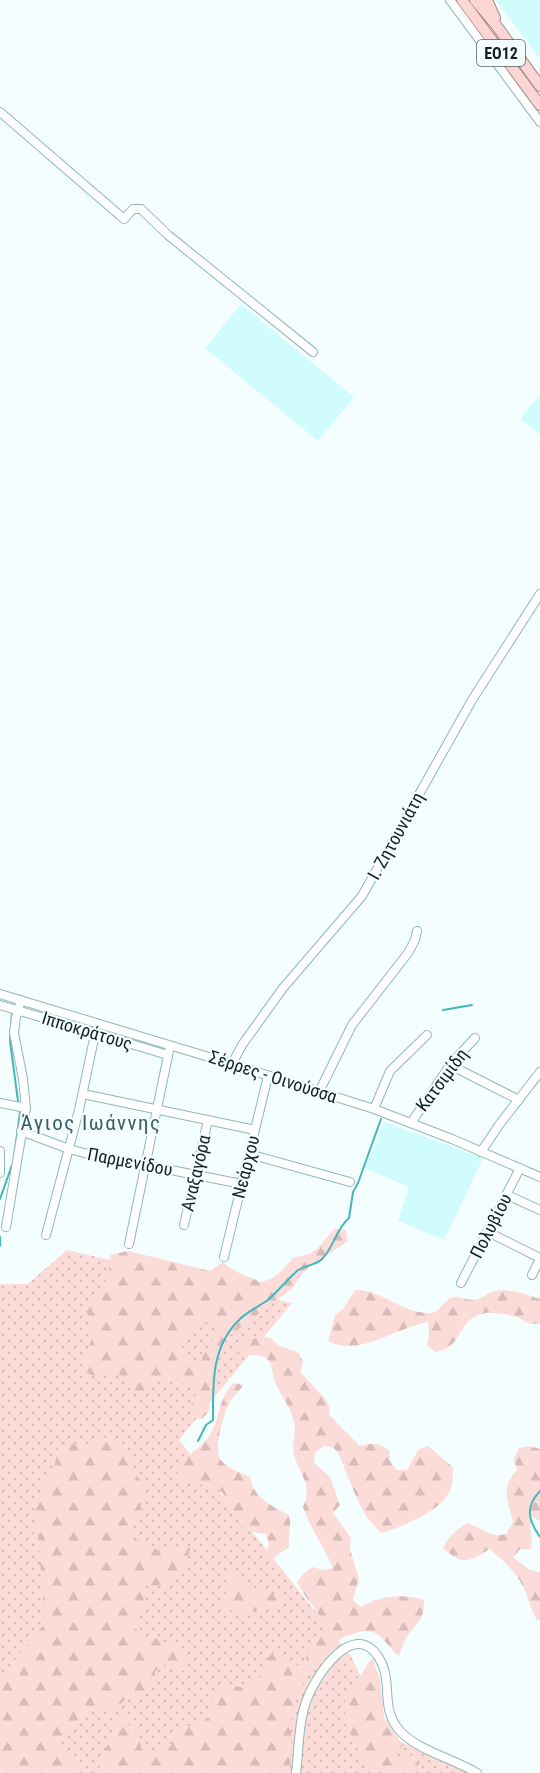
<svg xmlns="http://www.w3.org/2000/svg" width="540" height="1773" viewBox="0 0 540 1773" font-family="'Roboto Condensed',sans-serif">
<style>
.built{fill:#d1fcfd}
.green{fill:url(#green-dots)}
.forest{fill:url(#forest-firs);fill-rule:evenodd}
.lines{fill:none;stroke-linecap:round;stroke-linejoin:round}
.stream{stroke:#43b7bc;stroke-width:2}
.minor-casing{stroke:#8eb8b9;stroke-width:10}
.major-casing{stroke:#a78584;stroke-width:12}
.minor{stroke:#fff;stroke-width:8}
.major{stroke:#fbd6d4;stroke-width:10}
.labels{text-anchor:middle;stroke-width:4.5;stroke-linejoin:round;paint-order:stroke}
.shield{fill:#f5fefe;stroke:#556364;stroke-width:1.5}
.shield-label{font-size:16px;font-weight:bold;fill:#112122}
.street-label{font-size:18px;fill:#112122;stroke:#f5fefe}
.quarter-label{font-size:21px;letter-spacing:1.5px;fill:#385f61;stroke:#f5fefe}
</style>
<defs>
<pattern id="green-dots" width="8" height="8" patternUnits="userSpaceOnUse" patternTransform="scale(1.5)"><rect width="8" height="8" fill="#fcdcd9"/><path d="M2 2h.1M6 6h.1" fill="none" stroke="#d7bcba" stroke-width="1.8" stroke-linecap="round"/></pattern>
<pattern id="forest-firs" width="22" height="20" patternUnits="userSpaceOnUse" patternTransform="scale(1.5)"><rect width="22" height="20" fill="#fcdcd9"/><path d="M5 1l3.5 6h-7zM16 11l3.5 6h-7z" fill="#d7bcba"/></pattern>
</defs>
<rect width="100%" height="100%" fill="#f5fefe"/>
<!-- built -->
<g class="built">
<polygon points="496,0 540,0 540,59"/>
<polygon points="241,304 354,397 318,441 205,348"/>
<polygon points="540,395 540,435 520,419"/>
<polygon points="384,1122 483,1158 444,1240 398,1221 409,1187 365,1168"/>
</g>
<!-- green -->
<polygon class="green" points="67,1250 292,1303 179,1440 351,1656 390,1737 469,1773 0,1773 0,1284 28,1284"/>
<!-- forest -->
<g class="forest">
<path d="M 335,1228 L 346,1230 L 348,1241 L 304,1271 L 292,1289 L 225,1339 L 214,1368 L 209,1400 L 209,1411 L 202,1419 L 191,1418 L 191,1407 L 198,1387 L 189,1384 L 156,1381 L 149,1388 L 139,1394 L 116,1371 L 96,1377 L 85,1372 L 81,1361 C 95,1337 94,1335 86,1309 C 101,1291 111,1279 110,1255 L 128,1251 L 210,1271 L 223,1262 C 234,1273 247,1275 260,1282 C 277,1279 283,1269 294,1257 C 317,1256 321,1243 335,1228 ZM 218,1321 C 221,1339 206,1344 202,1360 L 196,1361 L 186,1357 C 172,1337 200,1322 218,1321 Z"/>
<path d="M 355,1290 C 380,1289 402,1313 429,1313 C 440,1313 442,1302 451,1298 C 459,1295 465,1300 473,1300 C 481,1300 487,1293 495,1291 C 509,1288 526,1294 540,1299 L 540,1323 C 528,1327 524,1319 514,1316 C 506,1314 493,1312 485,1313 C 455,1319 465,1348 435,1352 L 427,1345 L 429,1333 L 428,1322 C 398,1327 357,1358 328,1341 L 335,1315 L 343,1309 Z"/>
<path d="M 260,1337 L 271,1338 L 278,1345 L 299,1353 L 303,1363 L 300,1372 L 324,1397 L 329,1406 L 330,1416 L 360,1446 C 372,1442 378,1443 389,1450 L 390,1460 L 396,1470 L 407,1470 L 418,1450 L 428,1446 L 453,1467 C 453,1474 453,1484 450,1491 C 441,1511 402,1527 382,1533 C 363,1518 357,1498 348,1477 C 343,1466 342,1457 334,1448 L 324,1446 L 315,1453 L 314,1463 L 330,1477 L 340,1505 L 333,1513 L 351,1538 L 350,1549 L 359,1579 L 353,1600 L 361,1607 C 379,1596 403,1593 424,1600 C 425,1617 419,1621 409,1634 C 404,1640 402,1649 399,1656 C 390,1650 385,1638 375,1633 C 368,1630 362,1631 356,1633 C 329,1640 334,1650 318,1667 L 308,1667 L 306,1656 L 326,1631 C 320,1611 306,1600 297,1582 L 304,1573 L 313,1567 L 323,1570 L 333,1568 C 324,1547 310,1528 303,1507 C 313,1484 300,1476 294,1455 C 291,1444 297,1433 294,1422 C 291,1407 280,1395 274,1380 C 272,1373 273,1364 267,1359 C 261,1353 244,1356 235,1353 L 240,1343 Z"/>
<path d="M 233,1383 L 244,1385 C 239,1391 232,1397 229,1404 C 223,1416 213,1449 221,1460 C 226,1468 242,1473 250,1477 C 253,1498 272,1506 289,1515 C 292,1526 288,1535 289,1547 L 272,1559 L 264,1556 L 269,1544 L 266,1534 L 245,1531 L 222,1492 L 212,1487 L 181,1480 L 176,1470 C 185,1454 204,1448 212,1431 C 221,1413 218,1401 233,1383 Z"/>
<path d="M 107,1437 L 126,1445 C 131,1454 129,1461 132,1468 C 134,1474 140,1478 142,1484 C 148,1502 132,1521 129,1539 C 142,1540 149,1541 158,1551 L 179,1546 L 190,1548 C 188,1563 181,1579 166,1584 C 160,1586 151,1585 145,1586 L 143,1607 L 135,1627 L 141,1636 C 161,1638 175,1645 187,1660 L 183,1671 L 172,1669 L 163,1664 L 155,1672 L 155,1683 L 150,1692 C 143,1695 138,1695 131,1697 C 124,1699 119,1707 110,1709 C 104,1710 97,1707 91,1710 C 78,1716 71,1732 60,1741 L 64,1751 L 74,1755 L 80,1763 L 80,1773 L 0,1773 L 0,1679 L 45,1623 L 36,1509 L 41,1487 L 54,1468 L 58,1448 L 67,1442 C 88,1451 88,1441 107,1437 Z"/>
<path d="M 529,1446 L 540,1449 L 540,1521 L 531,1516 C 529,1528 533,1537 531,1549 L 520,1549 L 513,1557 L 530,1570 L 540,1572 L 540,1620 L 537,1620 C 530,1609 529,1600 524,1589 C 518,1573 502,1560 490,1549 C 469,1561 464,1567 443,1548 C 449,1536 456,1530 467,1523 C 484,1528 488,1538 506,1534 L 513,1522 C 508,1501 500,1487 517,1470 L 514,1459 L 519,1448 Z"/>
<path d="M 226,1571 L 236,1572 L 259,1592 L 280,1595 L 290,1599 C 272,1610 248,1614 228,1610 L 223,1603 L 226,1592 Z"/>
<path d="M 277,1650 L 305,1671 C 306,1685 298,1689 294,1702 C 287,1725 295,1749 289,1773 L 98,1773 L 102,1757 L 111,1738 L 114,1715 L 125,1713 L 126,1723 C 137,1730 141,1736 141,1749 L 150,1755 L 171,1746 C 180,1719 193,1731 212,1715 C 209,1693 221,1681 243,1688 C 261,1680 266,1676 269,1656 Z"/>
<polygon points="373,1659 380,1679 384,1717 403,1745 396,1753 397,1758 413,1755 420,1762 414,1773 384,1773 371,1768 358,1749 345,1722 345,1692 360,1677 368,1663"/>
</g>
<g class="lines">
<!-- stream -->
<g class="stream">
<polyline points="443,1010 472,1005"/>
<polyline points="12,1013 10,1041 18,1101"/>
<polyline points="14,1157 20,1113"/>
<polyline points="0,1199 12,1165"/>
<polyline points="0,1237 0,1246"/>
<path d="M 198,1441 L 206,1425 L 213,1420 C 213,1385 211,1348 238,1321 C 246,1312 258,1307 268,1300 C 278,1291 287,1280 297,1271 C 304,1265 315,1266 322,1259 C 334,1247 336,1229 349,1218 L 353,1192 L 358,1183 L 381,1119"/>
<path d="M 540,1491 C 525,1507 528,1520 540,1537"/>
</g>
<defs>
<g id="minor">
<polyline points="450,0 540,122"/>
<polyline points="0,112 124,219 133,209 141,209 168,235 313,352"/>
<polyline points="0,994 232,1064 374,1109 452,1139 540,1177"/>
<polyline points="0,1005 168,1055"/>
<polyline points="232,1064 242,1045 283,988 362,896 472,700 540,594"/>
<polyline points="450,1065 519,1100"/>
<polyline points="319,1092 352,1025 408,953 415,940 417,931"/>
<polyline points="83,1094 255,1130"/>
<polyline points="0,1103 26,1108"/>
<polyline points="374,1109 390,1071 427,1035"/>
<polyline points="411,1123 450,1065 475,1038"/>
<polyline points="21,1131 69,1149 84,1153 242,1184"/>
<polyline points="0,1151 0,1173"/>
<polyline points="481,1152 499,1125 540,1072"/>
<polyline points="249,1154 350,1182"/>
<polyline points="507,1195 540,1210"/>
<polyline points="184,1225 208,1120"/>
<polyline points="6,1227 26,1108 23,1079 14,1033 16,1017 21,1000"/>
<polyline points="488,1232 540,1258"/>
<polyline points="46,1235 79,1110 95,1034"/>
<polyline points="129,1244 170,1046"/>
<polyline points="224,1257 268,1076"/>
<polyline points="532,1275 540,1259"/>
<polyline points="461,1283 520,1168"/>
<path d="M 296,1773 C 299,1751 298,1726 305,1705 C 312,1680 353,1616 379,1658 C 394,1682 379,1708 400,1731 C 417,1750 454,1759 477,1773"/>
</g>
<g id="major">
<polyline points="462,0 540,105"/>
<polyline points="475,0 496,25 540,86"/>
<polyline points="487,0 495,18"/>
</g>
</defs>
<!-- minor casing -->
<use href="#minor" class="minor-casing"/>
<!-- major casing -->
<use href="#major" class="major-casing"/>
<!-- minor -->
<use href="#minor" class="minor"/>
<!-- major -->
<use href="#major" class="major"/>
</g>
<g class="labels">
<!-- shield labels -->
<rect class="shield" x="477" y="40" width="48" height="26" rx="4.5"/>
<g class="shield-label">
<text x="501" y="59">ΕΟ12</text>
</g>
<!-- street labels -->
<g class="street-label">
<text transform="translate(396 836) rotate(-61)" y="6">Ι. Ζητουνιάτη</text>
<text transform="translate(87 1031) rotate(17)" y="6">Ιπποκράτους</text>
<text transform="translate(273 1077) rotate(18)" y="6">Σέρρες - Οινούσσα</text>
<text transform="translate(442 1080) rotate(-53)" y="6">Κατσιμίδη</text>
<text transform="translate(130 1162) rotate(11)" y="6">Παρμενίδου</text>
<text transform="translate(246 1167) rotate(-76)" y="6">Νεάρχου</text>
<text transform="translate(196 1173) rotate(-77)" y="6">Αναξαγόρα</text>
<text transform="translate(491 1226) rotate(-63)" y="6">Πολυβίου</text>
</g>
<!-- quarter labels -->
<g class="quarter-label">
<text x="91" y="1130">Άγιος Ιωάννης</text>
</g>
</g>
</svg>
